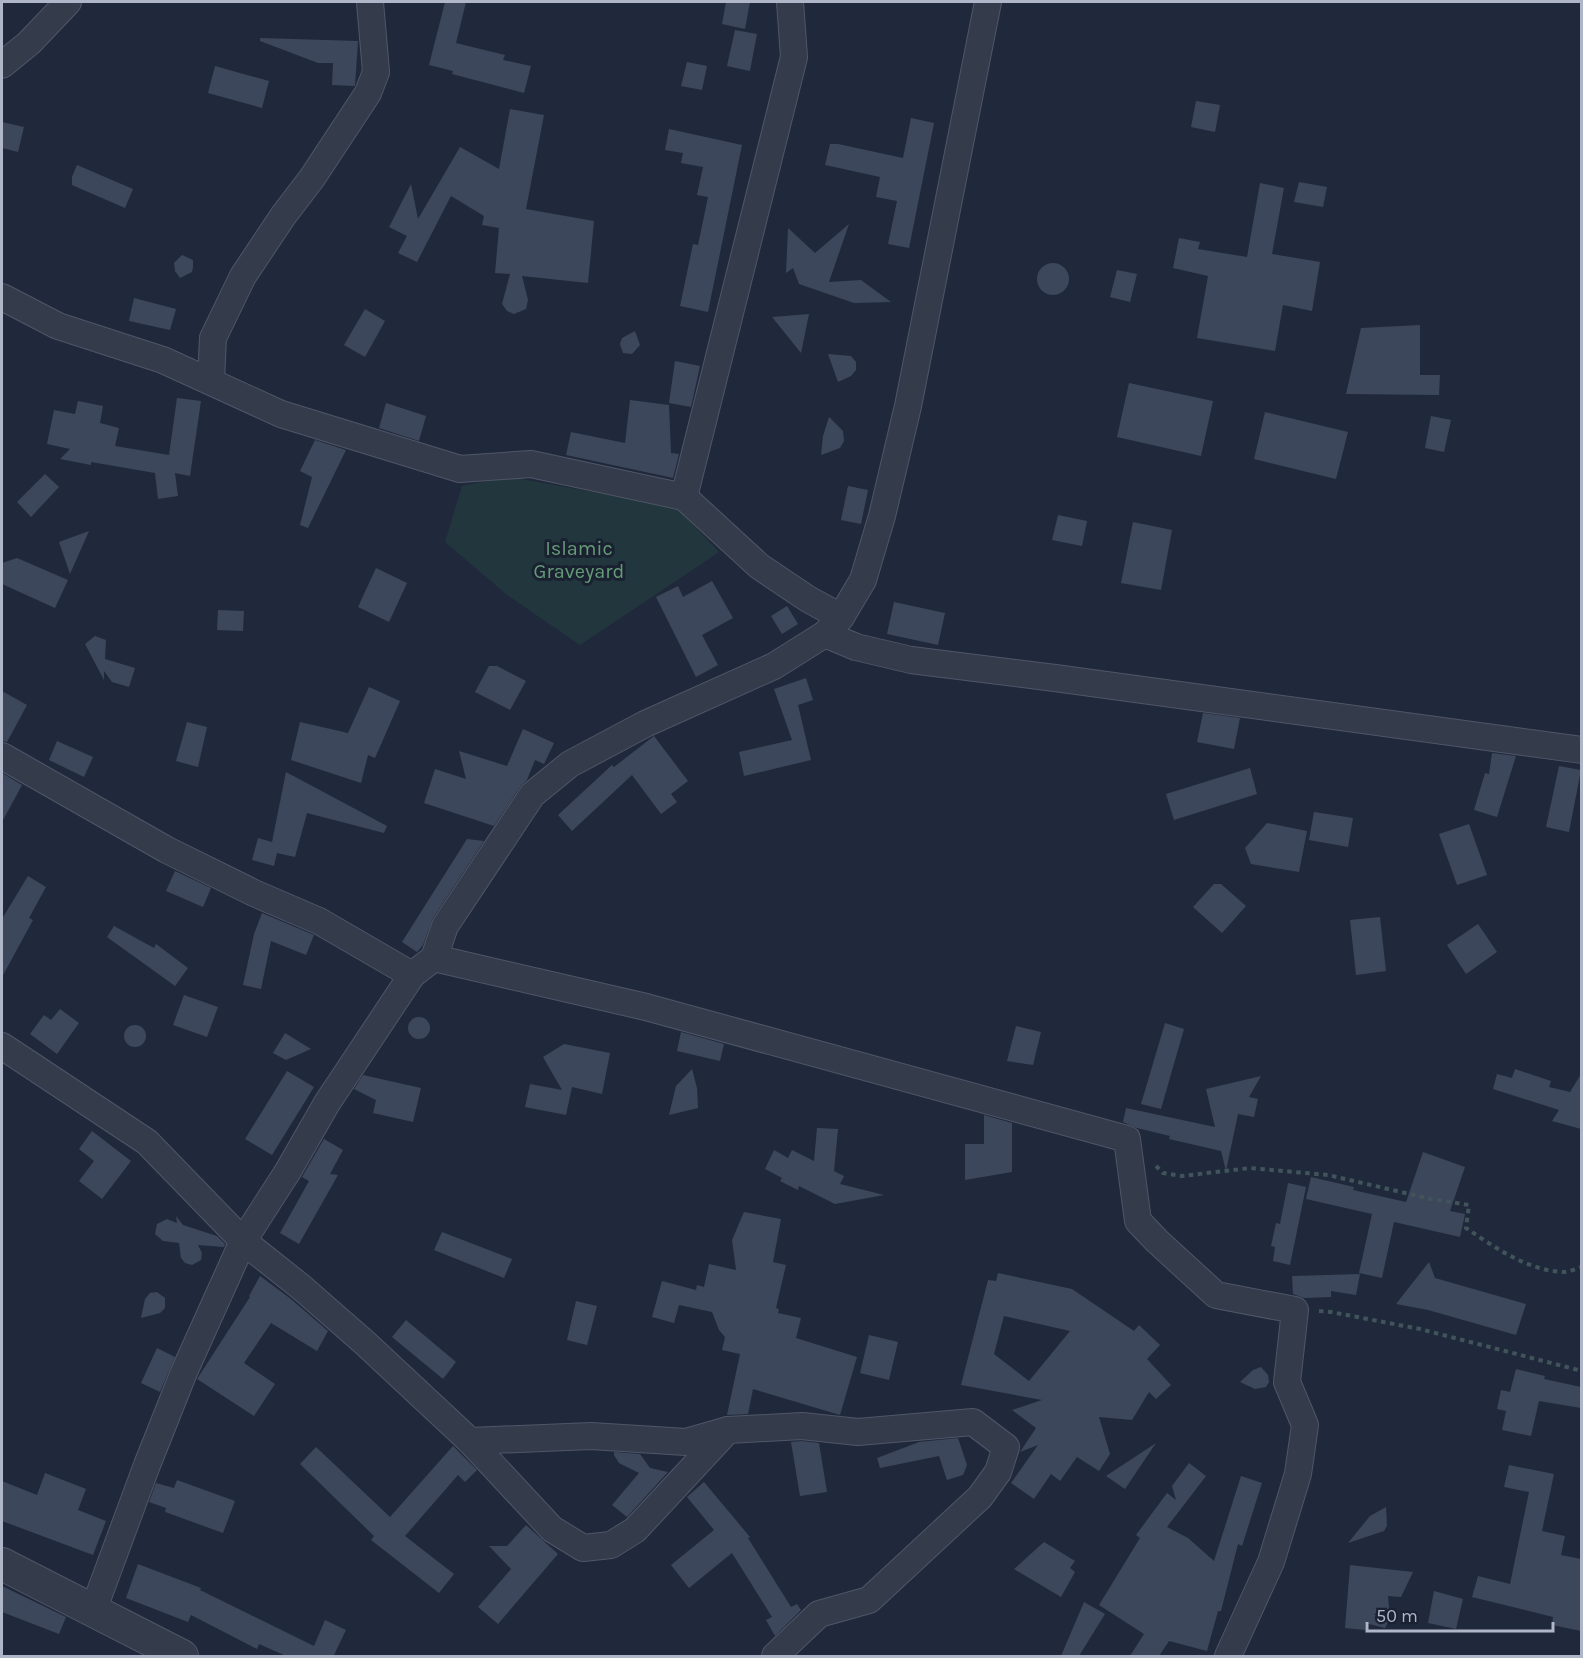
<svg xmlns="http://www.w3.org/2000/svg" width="1583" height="1658" viewBox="0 0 1583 1658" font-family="Karla,sans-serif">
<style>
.green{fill:#22373d}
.building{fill:#3c475b;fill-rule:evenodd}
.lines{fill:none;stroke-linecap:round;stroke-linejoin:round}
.minor-casing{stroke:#4f5667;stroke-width:28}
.tertiary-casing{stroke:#4f5667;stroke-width:34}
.path{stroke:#40545a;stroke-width:4;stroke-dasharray:4.5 4.5;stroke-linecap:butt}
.minor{stroke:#343c4c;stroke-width:26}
.tertiary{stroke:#343c4c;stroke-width:32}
.labels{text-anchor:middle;stroke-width:6;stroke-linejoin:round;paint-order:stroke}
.park-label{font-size:20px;fill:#659b77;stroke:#1a2131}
</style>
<rect width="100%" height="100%" fill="#20293c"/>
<!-- green -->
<polygon class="green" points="510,477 676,507 719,552 580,645 506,594 445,542 462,486"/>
<!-- building -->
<g class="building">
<polygon points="445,2 466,2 456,43 505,55 503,60 531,66 524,93 452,74 453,71 429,65"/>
<polygon points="726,2 750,2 745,29 722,24"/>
<polygon points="735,30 757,34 750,71 727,66"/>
<polygon points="260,38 358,41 355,86 332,85 333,63 318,63 260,41"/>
<polygon points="687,62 707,66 702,90 681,86"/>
<polygon points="215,66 269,81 262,108 208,93"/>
<polygon points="1196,101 1220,105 1215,132 1191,127"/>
<polygon points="510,109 544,115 526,209 594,221 588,283 522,276 528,300 526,309 514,314 507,311 502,304 510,274 495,273 499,228 482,225 484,216 451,196 417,262 398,253 407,236 389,227 411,184 418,219 460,147 499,169"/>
<polygon points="911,118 934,123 909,248 888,244 897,201 876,197 880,177 825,165 830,144 838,144 903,158"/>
<polygon points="2,122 24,127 18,152 2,148"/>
<polygon points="669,129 742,145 708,312 680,306 693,244 698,245 708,197 697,195 703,167 681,163 683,153 665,150"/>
<polygon points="77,165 133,189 125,208 72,185 72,177"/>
<polygon points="1299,182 1327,187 1323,207 1294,202"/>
<polygon points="1260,183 1284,188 1272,254 1320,262 1312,311 1283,305 1275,351 1197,338 1208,276 1173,268 1179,238 1200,242 1198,249 1247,257"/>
<polygon points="849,224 829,282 861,280 891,302 854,303 799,284 793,268 786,273 788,228 815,253"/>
<polygon points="182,255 193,260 193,267 192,272 180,278 175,271 174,263"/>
<circle cx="1053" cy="279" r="16"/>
<polygon points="1117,270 1137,274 1130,302 1110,297"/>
<polygon points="134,298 176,309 170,330 129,321"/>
<polygon points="365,309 385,321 365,357 344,345"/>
<polygon points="809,314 801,353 772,317"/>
<polygon points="1420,325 1420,375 1440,375 1439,395 1346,394 1361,328"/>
<polygon points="635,331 640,345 632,354 623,353 620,344 622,338"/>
<polygon points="828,354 851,356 856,362 856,370 851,376 838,382"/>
<polygon points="675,361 700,366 691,407 669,403"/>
<polygon points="1129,383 1213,401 1201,456 1117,437"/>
<polygon points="177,398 201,401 190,476 175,473 178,496 158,499 155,473 91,462 91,465 60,459 70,449 47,444 54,410 75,414 78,401 103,406 100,423 119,428 115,446 169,455"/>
<polygon points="630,400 669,405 671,453 679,454 673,478 566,455 571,432 625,443"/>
<polygon points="386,403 426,416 419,441 379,428"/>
<polygon points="1265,412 1348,432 1336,479 1254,459"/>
<polygon points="1431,416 1451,420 1444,452 1425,448"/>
<polygon points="829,417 843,431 844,441 840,448 821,455 823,436"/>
<polygon points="315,440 346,450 308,528 300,525 312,477 300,471"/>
<polygon points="45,474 59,487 31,517 17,502"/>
<polygon points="848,486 868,490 861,524 841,520"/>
<polygon points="1058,515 1087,521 1082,546 1052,540"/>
<polygon points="1133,522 1172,530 1161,590 1121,583"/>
<polygon points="89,531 70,574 59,542"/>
<polygon points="17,558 68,580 55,608 2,584 2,563"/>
<polygon points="376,568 407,583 389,622 358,607"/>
<polygon points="712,581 733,618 702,635 718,665 696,677 656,597 678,586 683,597"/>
<polygon points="894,602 945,613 938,645 887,634"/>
<polygon points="787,606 798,624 782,634 771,616"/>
<polygon points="218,610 244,611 243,631 217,630"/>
<polygon points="95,636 106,640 105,659 135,668 129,687 112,682 104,671 104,680 85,644"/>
<polygon points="489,666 497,666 526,681 510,710 475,692"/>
<polygon points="806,678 813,700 798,705 811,760 744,776 739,752 792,740 774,689"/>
<polygon points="369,687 400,701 375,758 368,755 361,783 291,760 300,722 348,733"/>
<polygon points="2,691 27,705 7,742 2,741"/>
<polygon points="1203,713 1240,718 1234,749 1197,742"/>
<polygon points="187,722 207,727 198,767 176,761"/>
<polygon points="523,729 554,743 544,764 535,760 527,780 520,787 494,826 424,803 435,769 466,779 459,751 507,766"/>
<polygon points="654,736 688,781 671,794 677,802 661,814 632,775 572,831 558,815 612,765 614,767"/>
<polygon points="57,741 93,757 84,777 49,760"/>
<polygon points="1492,753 1516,756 1497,817 1474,810 1485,773 1489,774"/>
<polygon points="1559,766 1581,770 1569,832 1546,827"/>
<polygon points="1250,768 1257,794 1174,820 1166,794"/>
<polygon points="286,772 387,826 384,833 307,813 295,857 277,853 274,866 252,860 258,838 272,842"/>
<polygon points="2,773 22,785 2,822"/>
<polygon points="1314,812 1353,818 1348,847 1309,840"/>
<polygon points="1267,823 1307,831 1299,872 1251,864 1245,848"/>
<polygon points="1469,824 1487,875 1457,885 1439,834"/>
<polygon points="467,839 484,841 433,918 423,945 417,952 402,942"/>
<polygon points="175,871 211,888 203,907 166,891"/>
<polygon points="28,876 46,887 29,918 33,920 2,977 2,919"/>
<polygon points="1214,884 1221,884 1246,906 1222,933 1193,907"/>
<polygon points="262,913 314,935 306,955 271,941 261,989 243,985 254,934"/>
<polygon points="1380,917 1386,971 1356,975 1350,920"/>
<polygon points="1478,924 1497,952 1466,974 1447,945"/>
<polygon points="114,926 154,948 156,944 188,968 175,986 107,937"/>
<polygon points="184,995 218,1007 207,1037 173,1025"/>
<polygon points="60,1009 79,1023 57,1054 30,1034 44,1015 51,1020"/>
<circle cx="419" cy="1028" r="11"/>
<polygon points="1165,1023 1184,1029 1161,1109 1141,1104"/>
<circle cx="135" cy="1036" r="11"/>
<polygon points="1016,1026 1041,1032 1033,1065 1007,1061"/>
<polygon points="681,1032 724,1044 720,1061 677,1051"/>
<polygon points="285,1033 311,1049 286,1060 273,1053"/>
<polygon points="564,1044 610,1053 602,1094 572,1087 566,1115 525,1107 530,1084 562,1090 543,1057"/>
<polygon points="692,1069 697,1088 698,1108 669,1115 676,1086"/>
<polygon points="1515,1069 1551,1081 1549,1087 1570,1092 1581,1074 1581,1129 1552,1121 1559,1110 1493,1089 1497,1074 1512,1078"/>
<polygon points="287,1071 314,1087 272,1155 245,1139"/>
<polygon points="363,1075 421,1088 413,1122 373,1113 376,1100 354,1089"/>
<polygon points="1261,1076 1249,1097 1258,1099 1254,1117 1238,1114 1226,1171 1221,1151 1169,1139 1170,1136 1137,1128 1123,1122 1126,1108 1215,1127 1206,1089"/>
<polygon points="984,1115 1012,1123 1012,1172 965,1180 965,1144 984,1144"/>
<polygon points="817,1128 838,1129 834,1171 844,1176 840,1184 884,1195 835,1204 799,1186 798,1190 780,1181 782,1178 765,1169 774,1150 788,1158 792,1150 814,1161"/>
<polygon points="92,1131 131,1161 102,1199 79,1181 94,1161 79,1149"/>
<polygon points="324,1139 343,1150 330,1174 338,1175 299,1244 280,1233 309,1181 302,1177"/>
<polygon points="1423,1152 1465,1167 1450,1211 1465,1214 1460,1237 1394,1222 1382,1278 1359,1273 1372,1214 1306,1199 1311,1177 1354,1187 1353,1190 1406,1202"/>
<polygon points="1288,1183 1306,1187 1290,1265 1273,1261 1275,1247 1271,1246 1276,1223 1280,1224"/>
<polygon points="744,1212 781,1219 773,1262 786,1265 776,1308 779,1309 778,1313 801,1318 796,1338 857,1357 840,1415 753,1389 748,1414 727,1415 740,1354 722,1350 725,1337 719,1330 712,1312 679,1305 674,1323 652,1317 662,1281 696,1290 697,1285 704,1287 709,1264 736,1270 732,1240"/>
<polygon points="176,1216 183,1225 217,1236 225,1244 224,1247 198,1245 202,1253 201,1260 192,1265 185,1263 181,1258 179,1243 163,1241 155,1234 157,1224 167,1219 177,1223"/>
<polygon points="442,1232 512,1259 504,1278 434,1250"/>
<polygon points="1429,1262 1435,1278 1526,1304 1516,1335 1428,1310 1396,1304"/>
<path d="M 998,1273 L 1072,1289 L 1134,1331 L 1139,1325 L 1160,1345 L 1147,1359 L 1171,1385 L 1156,1399 L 1149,1392 L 1132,1420 L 1099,1417 L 1110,1454 L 1099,1471 L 1077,1457 L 1060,1481 L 1051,1474 L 1034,1499 L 1011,1483 L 1038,1445 L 1020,1452 L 1036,1428 L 1012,1410 L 1042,1400 L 961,1385 L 988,1280 L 996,1281 ZM 1004,1316 L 1070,1331 L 1029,1381 L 994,1354 Z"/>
<polygon points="1360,1274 1356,1295 1331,1291 1331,1297 1304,1298 1293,1294 1292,1276"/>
<polygon points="260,1276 291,1299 328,1331 317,1351 271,1323 244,1363 275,1384 254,1416 197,1379 250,1297 249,1296"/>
<polygon points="157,1292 165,1298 165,1308 160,1313 141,1318 145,1299 150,1293"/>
<polygon points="576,1301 597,1306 587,1345 567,1340"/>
<polygon points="406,1320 456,1362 443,1379 392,1337"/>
<polygon points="869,1335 898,1342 889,1380 860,1373"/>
<polygon points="157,1348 175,1357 160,1392 141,1383"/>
<polygon points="1261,1367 1268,1375 1269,1382 1266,1387 1255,1389 1240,1382 1253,1370"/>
<polygon points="1516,1369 1545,1376 1544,1379 1581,1387 1581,1408 1539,1401 1531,1436 1502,1430 1506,1411 1497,1409 1501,1390 1510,1392"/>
<polygon points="958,1438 967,1465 963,1475 947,1480 939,1456 880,1468 877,1458 919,1442"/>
<polygon points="802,1441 819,1443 827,1492 800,1496 791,1442"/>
<polygon points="1156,1443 1125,1489 1106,1476"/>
<polygon points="453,1446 477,1470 465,1482 458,1475 405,1536 454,1574 439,1593 371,1540 374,1536 300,1464 316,1447 390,1517"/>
<polygon points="614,1452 640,1454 650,1468 668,1472 627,1517 612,1505 639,1473 619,1463 614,1455"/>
<polygon points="1189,1463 1206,1476 1167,1527 1188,1538 1214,1561 1241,1476 1262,1483 1242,1546 1238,1544 1221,1611 1218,1611 1207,1651 1169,1641 1159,1656 1130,1656 1144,1634 1099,1605 1140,1538 1136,1535 1167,1493 1176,1500 1172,1486"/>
<polygon points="1509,1465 1554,1474 1542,1531 1565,1536 1561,1555 1581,1559 1581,1631 1552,1625 1553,1617 1472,1597 1478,1576 1510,1584 1529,1492 1504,1487"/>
<polygon points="45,1473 86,1489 78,1510 106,1521 93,1555 2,1521 2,1481 37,1495"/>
<polygon points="177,1480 235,1501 223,1533 165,1512 166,1508 149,1502 156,1483 174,1488"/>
<polygon points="704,1482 750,1537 748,1538 791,1607 797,1604 801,1610 775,1636 766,1620 772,1617 732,1553 689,1588 671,1565 714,1530 687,1497"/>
<polygon points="1386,1507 1387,1526 1384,1531 1348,1543 1370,1516"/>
<polygon points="526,1525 558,1554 498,1624 478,1607 511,1569 489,1546 507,1546"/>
<polygon points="1044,1542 1075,1561 1070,1568 1075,1572 1061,1597 1014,1569"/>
<polygon points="138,1564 201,1588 200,1590 314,1646 325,1620 346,1630 334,1655 336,1656 286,1656 259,1644 257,1649 191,1615 188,1622 126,1598"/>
<polygon points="1350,1565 1413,1572 1401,1597 1388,1596 1390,1618 1385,1628 1365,1623 1365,1630 1345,1628"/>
<polygon points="2,1586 66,1617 59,1634 2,1612"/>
<polygon points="1434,1591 1463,1599 1456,1629 1428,1623"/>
<polygon points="1084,1602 1105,1614 1079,1656 1061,1656"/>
</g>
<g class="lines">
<defs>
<g id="minor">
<polyline points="2,65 29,43 68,2"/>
<polyline points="2,297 58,326 163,360 281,414 460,469 531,464 684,497 759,566 808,599 841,617"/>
<polyline points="211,381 213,338 243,276 283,216 312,178 368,93 376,72 370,2"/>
<polyline points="684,497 794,57 790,2"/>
<polyline points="825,634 856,647 911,660 1055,678 1582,750"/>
<polyline points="2,756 167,850 254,893 319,921 412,975"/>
<polyline points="434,958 646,1007 1127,1139 1138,1221 1157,1241 1216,1295 1295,1310 1287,1382 1305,1425 1298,1474 1271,1562 1228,1656"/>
<polyline points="2,1046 147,1142 243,1241 301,1287 365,1343 470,1441 552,1529 583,1548 611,1545 635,1530 728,1430 802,1426 858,1432 973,1422 1006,1447 998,1472 980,1497 869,1600 819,1614 775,1656"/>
<polyline points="470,1441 591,1436 686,1442 728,1430"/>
<polyline points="93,1611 147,1465 184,1372 243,1241 288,1171 327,1103 412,975 434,958 445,926 532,795 570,764 645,724 774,666 825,634 841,617 863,580 882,516 908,406 988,2"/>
</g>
<polyline id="tertiary" points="2,1564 182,1656"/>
</defs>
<!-- minor casing -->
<use href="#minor" class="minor-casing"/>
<!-- tertiary casing -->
<use href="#tertiary" class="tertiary-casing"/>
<!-- path -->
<g class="path">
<path d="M 1156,1166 L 1163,1173 L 1182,1176 L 1250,1168 L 1328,1175 L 1431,1199 L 1469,1205 L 1466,1228 C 1494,1247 1528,1271 1564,1272 C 1569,1272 1576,1269 1582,1267"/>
<polyline points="1319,1311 1331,1312 1420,1329 1582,1371"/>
</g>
<!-- minor -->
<use href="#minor" class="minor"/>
<!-- tertiary -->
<use href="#tertiary" class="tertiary"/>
</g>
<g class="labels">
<!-- park labels -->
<g class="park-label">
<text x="579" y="555">Islamic<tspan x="579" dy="23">Graveyard</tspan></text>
</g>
</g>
<!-- border -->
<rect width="1583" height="1658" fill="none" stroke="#afb6c8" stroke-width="6"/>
<!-- scale -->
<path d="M1367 1622v9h186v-9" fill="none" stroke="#afb6c8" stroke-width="3"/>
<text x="1376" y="1622" font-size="18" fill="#afb6c8" stroke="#1a2131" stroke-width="4.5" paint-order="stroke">50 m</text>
</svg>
